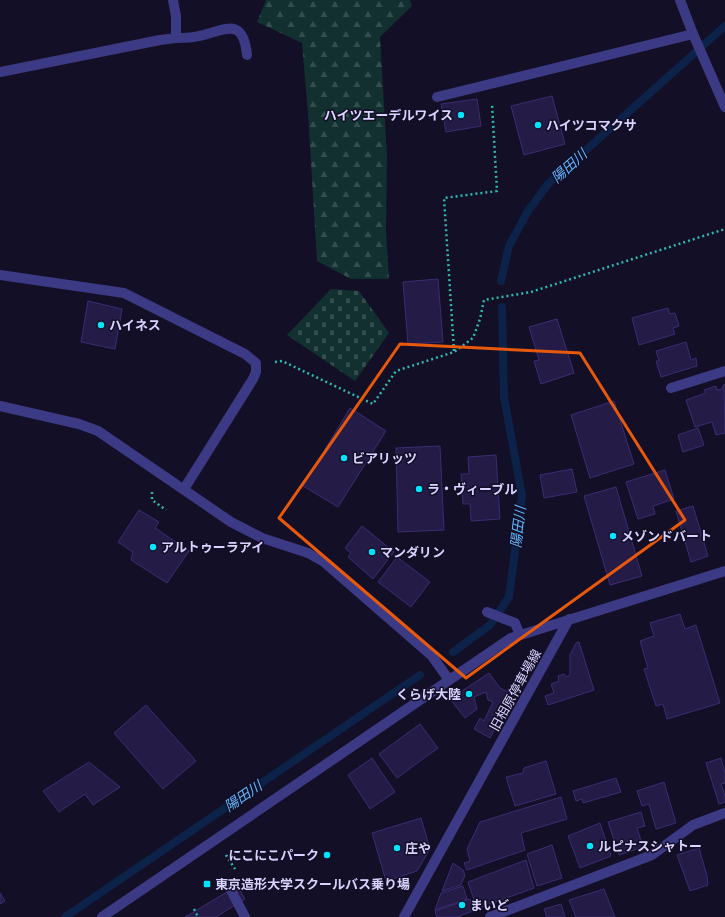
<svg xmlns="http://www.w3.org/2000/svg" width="725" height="917" viewBox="0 0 725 917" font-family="Montserrat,'Noto Sans JP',sans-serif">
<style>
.forest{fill:url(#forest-firs)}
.cemetery{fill:url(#cemetery-stones)}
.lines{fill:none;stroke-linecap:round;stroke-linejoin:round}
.stream{stroke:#0c2248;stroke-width:8}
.building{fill:#241b47;stroke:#3b2d73}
.path{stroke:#2fb8b0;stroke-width:2.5;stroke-dasharray:2 3;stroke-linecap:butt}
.service{stroke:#3d3a85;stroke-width:10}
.pedestrian{stroke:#3d3a85;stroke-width:10}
.minor{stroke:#3d3a85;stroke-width:10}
.marked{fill:none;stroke:#e8590c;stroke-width:3;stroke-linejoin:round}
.poi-dot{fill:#00e5ff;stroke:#130f26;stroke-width:1.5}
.labels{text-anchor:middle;stroke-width:3;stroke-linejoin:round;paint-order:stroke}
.poi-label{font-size:13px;font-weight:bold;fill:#d9d4ff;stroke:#130f26;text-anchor:start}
.street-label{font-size:13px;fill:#d9d4ff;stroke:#130f26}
.water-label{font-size:14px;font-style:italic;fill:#62b6ff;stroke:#130f26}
</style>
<defs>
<pattern id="forest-firs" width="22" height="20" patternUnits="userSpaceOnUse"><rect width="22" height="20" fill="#12302f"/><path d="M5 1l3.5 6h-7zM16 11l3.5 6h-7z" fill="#344d4e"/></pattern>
<pattern id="cemetery-stones" width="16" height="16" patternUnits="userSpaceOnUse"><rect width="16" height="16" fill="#12302f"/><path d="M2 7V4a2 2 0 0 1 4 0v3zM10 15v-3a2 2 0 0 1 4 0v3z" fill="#344d4e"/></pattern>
</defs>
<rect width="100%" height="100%" fill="#130f26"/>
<!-- forest -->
<polygon class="forest" points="266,0 410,0 412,6 380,37 387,156 386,232 389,279 351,279 317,261 308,113 302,43 257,22"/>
<!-- cemetery -->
<polygon class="cemetery" points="331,289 359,291 389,333 355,381 287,335"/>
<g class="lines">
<!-- stream -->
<g class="stream">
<polyline points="501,281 509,246 528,211 548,184 725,26"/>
<polyline points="453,652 490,625 509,597 522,496 504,397 502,307"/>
<polyline points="65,917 420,675"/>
</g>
</g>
<!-- building -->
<g class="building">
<polygon points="552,96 565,144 524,155 511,106"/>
<polygon points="477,99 481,126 446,132 441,104"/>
<polygon points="438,279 443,342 408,344 403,282"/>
<polygon points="88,301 122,309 115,349 81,342"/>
<polygon points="668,308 670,314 675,313 679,326 673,328 675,334 639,345 632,318"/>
<polygon points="557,319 574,373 541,384 534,361 539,360 529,327"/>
<polygon points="686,342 691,360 696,358 697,366 661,377 656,361 659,361 656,351"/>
<polygon points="724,384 725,433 716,435 712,422 695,427 686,400 706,393 704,390 716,386 717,390 722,389"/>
<polygon points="614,401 634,464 590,478 571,415"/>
<polygon points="350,408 386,431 338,507 303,486"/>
<polygon points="698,428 704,445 683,452 678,435"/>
<polygon points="440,446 444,530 398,532 396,448"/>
<polygon points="496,455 500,519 471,521 470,504 463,504 461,474 469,474 468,457"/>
<polygon points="572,469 577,492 544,498 540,475"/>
<polygon points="665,470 674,499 653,506 655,514 638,519 626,482"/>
<polygon points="616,487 642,576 610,585 584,496"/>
<polygon points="693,506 708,556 691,562 676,511"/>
<polygon points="139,510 159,522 155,528 189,551 167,583 131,560 133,552 118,542"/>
<polygon points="362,526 394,552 373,579 348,557 351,553 345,548"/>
<polygon points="397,557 430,582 411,607 378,582"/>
<polygon points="680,614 685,629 696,625 720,703 667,719 663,704 656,706 644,669 648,668 640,641 654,636 650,623"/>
<polygon points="579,642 594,690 548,705 545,696 554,693 551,684 559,681 558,676 564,674 566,677 570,675 570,655 576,643"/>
<polygon points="489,673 500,688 514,695 490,738 474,729 480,718 484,721 493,702 488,700 486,692 474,697 477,709 465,718 450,699"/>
<polygon points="146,705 196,761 163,789 114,733"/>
<polygon points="420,724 438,748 397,778 379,754"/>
<polygon points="372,758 395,792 370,809 348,775"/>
<polygon points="721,758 725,773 725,783 721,784 725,796 725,802 719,804 706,763"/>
<polygon points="546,761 556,794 515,806 506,777 523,773 524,768"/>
<polygon points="89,762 120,787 93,805 85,794 59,812 43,791"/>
<polygon points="616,778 621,792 583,803 582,799 576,801 573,791"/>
<polygon points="664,782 676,823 656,829 649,804 642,806 637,791"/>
<polygon points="561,797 567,819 521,833 525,850 467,870 464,863 470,861 467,849 480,822"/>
<polygon points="641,812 645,826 637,828 643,847 619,855 608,822"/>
<polygon points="421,818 430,849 417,871 386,881 372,833"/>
<polygon points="600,823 611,856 580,868 568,836"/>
<polygon points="552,845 562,878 537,886 527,854"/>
<polygon points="699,848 707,876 708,885 690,891 677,855"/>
<polygon points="526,860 534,888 477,909 468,882"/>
<polygon points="453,863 463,870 465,875 461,885 442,891"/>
<polygon points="237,886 245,899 216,917 185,917"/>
<polygon points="463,886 467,899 435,910 441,893"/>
<polygon points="604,889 615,917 576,917 569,900"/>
<polygon points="0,893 5,901 0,904"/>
<polygon points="470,899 473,911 457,917 437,917 435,911"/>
<polygon points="561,904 565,917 547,917 544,909"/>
</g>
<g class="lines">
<!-- path -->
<g class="path">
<polyline points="454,351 444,198 497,191 492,104"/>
<polyline points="275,362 282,361 373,404 396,371 454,352 473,338 480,319 484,300 531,292 725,229"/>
<polyline points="152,492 152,500 166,510"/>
<polyline points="226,855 235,869"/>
<polyline points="194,909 198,917"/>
</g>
<!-- service -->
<g class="service">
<path d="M 176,38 C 184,38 192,38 199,36 C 224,31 243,15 247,55"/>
<polyline points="437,97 693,34"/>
<polyline points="671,388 725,371"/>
<polyline points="487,612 515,623 520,635"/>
<polyline points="490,917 652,855 693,825 725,813"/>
</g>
<!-- pedestrian -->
<polyline class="pedestrian" points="230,888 245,917"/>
<!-- minor -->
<g class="minor">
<polyline points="680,0 693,34 725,107"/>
<polyline points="0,72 160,40 176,38 176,16 173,0"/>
<polyline points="0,275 124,293 245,354 256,363 256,372 253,379 184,489"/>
<polyline points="0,406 79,424 98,431 231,522 262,538 308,553 324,562 432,656 449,680"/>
<polyline points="102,917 511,638 725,571"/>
<polyline points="404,917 569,619"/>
</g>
</g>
<!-- marked area -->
<path class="marked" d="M 400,344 L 580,353 L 685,520 L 466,678 L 279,518 Z"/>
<!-- markers -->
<g class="poi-dot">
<circle cx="461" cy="115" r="4"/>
<circle cx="538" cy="125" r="4"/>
<circle cx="101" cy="325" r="4"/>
<circle cx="344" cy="458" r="4"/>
<circle cx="419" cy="489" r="4"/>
<circle cx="613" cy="536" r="4"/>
<circle cx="153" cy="547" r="4"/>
<circle cx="372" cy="552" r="4"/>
<circle cx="469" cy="694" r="4"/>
<circle cx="590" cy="846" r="4"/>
<circle cx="397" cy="848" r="4"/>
<circle cx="327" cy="855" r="4"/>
<rect x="203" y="880" width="8" height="8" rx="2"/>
<circle cx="462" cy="905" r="4"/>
</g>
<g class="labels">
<!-- poi labels -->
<g class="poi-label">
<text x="453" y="120" text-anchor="end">ハイツエーデルワイス</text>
<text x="546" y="130">ハイツコマクサ</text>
<text x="109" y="330">ハイネス</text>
<text x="352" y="463">ビアリッツ</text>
<text x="427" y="494">ラ・ヴィーブル</text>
<text x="621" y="541">メゾンドバート</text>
<text x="161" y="552">アルトゥーラアイ</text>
<text x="380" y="557">マンダリン</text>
<text x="461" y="699" text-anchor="end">くらげ大陸</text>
<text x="598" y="851">ルピナスシャトー</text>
<text x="405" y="853">庄や</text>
<text x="319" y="860" text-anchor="end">にこにこパーク</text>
<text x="215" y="889">東京造形大学スクールバス乗り場</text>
<text x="470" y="910">まいど</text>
</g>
<!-- street labels -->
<g class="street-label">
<text transform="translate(515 690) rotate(-61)" y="5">旧相原停車場線</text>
</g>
<!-- water labels -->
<g class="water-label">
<text transform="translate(569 166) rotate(-42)" y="5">陽田川</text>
<text transform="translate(518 527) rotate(-83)" y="5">陽田川</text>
<text transform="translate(243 796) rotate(-34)" y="5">陽田川</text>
</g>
</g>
</svg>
